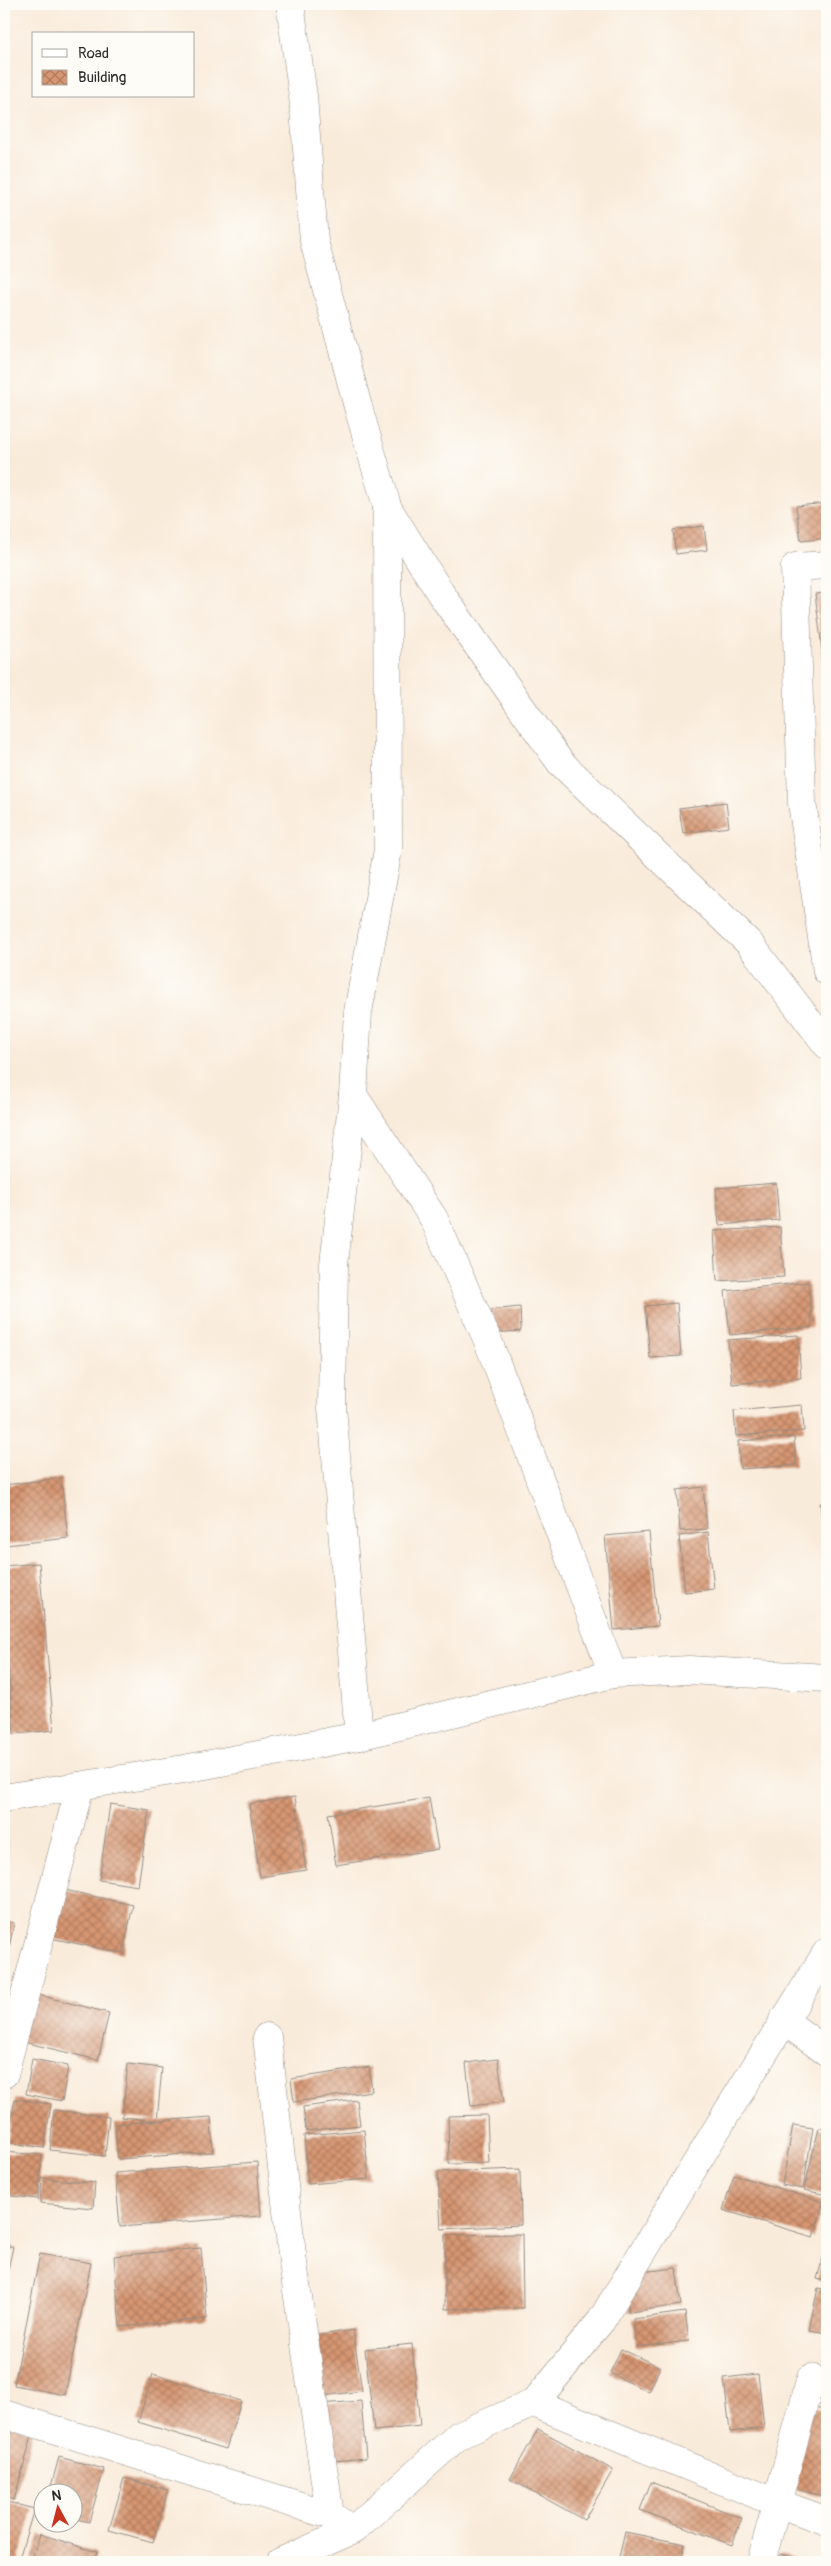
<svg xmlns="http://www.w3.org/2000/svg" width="831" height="2566" viewBox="0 0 831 2566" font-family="Pangolin,sans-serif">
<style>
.building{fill:url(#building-cross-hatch)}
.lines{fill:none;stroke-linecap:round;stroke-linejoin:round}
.minor-casing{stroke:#928b82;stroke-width:29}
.minor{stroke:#fff;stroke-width:28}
</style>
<defs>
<pattern id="building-cross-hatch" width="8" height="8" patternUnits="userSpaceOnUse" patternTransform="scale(1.25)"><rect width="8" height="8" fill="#d79672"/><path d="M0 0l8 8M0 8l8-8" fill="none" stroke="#af7b5e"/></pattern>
</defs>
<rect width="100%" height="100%" fill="#fdfcf7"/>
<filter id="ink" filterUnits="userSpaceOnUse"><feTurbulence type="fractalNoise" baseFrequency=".02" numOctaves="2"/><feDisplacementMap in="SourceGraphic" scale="10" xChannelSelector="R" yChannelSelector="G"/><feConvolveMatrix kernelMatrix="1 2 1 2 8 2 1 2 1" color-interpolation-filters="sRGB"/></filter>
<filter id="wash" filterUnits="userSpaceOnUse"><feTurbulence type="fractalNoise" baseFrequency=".0096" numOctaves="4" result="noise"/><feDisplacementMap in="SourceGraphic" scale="20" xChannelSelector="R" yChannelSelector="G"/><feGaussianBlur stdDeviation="1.12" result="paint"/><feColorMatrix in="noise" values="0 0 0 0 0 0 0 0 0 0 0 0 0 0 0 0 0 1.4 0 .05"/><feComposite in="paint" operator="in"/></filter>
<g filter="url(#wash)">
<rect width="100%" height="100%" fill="#f9ebda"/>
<g id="blocks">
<!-- building -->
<g class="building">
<polygon points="827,503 827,538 801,541 796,506"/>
<polygon points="704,526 707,550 676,554 673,530"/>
<polygon points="827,593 827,664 824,664 815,594"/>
<polygon points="726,802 729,827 683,833 679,808"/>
<polygon points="776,1183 779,1220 719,1225 716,1188"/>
<polygon points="780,1227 784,1277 717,1281 714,1231"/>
<polygon points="808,1282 812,1327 730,1335 725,1291"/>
<polygon points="677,1303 681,1356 650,1358 645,1306"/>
<polygon points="520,1307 521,1331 492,1333 491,1310"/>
<polygon points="798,1335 801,1378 732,1384 728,1340"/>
<polygon points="802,1405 804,1431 736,1436 734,1411"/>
<polygon points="794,1437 796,1465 740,1469 738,1441"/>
<polygon points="61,1478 68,1538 6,1545 4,1485"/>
<polygon points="703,1487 707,1529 680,1531 677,1490"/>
<polygon points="827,1502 827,1551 826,1551 820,1503"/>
<polygon points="649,1532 658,1626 614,1630 605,1536"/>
<polygon points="708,1532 714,1589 685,1592 679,1536"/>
<polygon points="39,1563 54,1730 14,1734 4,1622 4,1566"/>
<polygon points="295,1797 306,1870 260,1877 249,1804"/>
<polygon points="429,1798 438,1849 336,1865 328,1814"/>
<polygon points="110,1804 149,1810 138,1886 99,1880"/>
<polygon points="4,1843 7,1844 5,1862 4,1862"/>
<polygon points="60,1889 133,1905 123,1953 50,1938"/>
<polygon points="4,1921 14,1923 5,1968 4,1968"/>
<polygon points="27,1992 109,2013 98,2060 15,2040"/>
<polygon points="32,2059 68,2066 62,2101 26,2094"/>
<polygon points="498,2059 504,2102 471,2106 466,2063"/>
<polygon points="128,2064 162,2068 157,2121 122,2117"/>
<polygon points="369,2067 372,2091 294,2102 291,2079"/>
<polygon points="15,2099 51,2104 44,2148 7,2142"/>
<polygon points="357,2100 360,2125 306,2131 303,2107"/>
<polygon points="54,2110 109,2117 105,2156 50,2150"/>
<polygon points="487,2115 489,2163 449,2164 448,2116"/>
<polygon points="211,2117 213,2152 118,2159 115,2124"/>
<polygon points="793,2125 813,2128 803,2189 782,2185"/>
<polygon points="819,2128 827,2129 827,2195 804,2190"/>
<polygon points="364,2130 369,2179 308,2184 304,2135"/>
<polygon points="4,2152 42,2155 38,2199 4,2195"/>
<polygon points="257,2162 261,2216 120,2227 115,2173"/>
<polygon points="520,2169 521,2225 441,2229 438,2172"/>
<polygon points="734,2175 824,2202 813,2237 723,2210"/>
<polygon points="42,2178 95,2183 93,2208 40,2203"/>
<polygon points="522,2234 523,2308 445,2309 445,2235"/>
<polygon points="827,2243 827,2282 817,2279"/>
<polygon points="4,2245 13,2247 5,2283 4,2283"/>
<polygon points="201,2248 207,2319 120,2327 114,2256"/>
<polygon points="40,2254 91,2263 65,2395 14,2385"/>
<polygon points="676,2268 681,2305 629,2312 624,2274"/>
<polygon points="818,2288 827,2290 827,2333 809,2330"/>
<polygon points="685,2312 689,2341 636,2347 633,2319"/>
<polygon points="353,2330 362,2391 322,2396 313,2336"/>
<polygon points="412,2344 420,2426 374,2431 365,2349"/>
<polygon points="621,2349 660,2367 649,2392 610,2373"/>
<polygon points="153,2374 241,2401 226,2449 138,2422"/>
<polygon points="758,2374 764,2428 730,2432 724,2378"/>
<polygon points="361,2401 366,2458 323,2462 318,2404"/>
<polygon points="812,2407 827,2411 827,2497 791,2488"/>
<polygon points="4,2423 33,2432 14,2500 4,2497"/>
<polygon points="538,2429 613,2470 584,2520 510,2479"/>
<polygon points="59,2457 104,2469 89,2522 72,2518 72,2494 49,2494"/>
<polygon points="124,2478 168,2490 153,2542 109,2530"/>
<polygon points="651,2482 742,2518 732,2545 640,2510"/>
<polygon points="4,2501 34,2509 18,2562 4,2562"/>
<polygon points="625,2532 685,2544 681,2562 618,2562"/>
<polygon points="40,2534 97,2552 94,2562 31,2562"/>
<polygon points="780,2554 809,2562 777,2562"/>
</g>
</g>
</g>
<g filter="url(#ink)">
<use href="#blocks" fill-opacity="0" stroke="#928b82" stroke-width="1"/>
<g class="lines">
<defs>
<g id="minor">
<polyline points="290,4 303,96 314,241 358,407 387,506 388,850 358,1012 353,1095 334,1264 332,1407 359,1736"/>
<polyline points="387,507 441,594 560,762 749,943 827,1045"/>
<polyline points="827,565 795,567 802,803 827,971"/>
<polyline points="353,1095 434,1219 488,1341 613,1674"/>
<polyline points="4,1798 184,1769 359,1736 613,1674 689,1670 827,1678"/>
<polyline points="783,2020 827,2052"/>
<polyline points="267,2037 293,2263 330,2515"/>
<polyline points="4,2074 80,1786"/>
<polyline points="534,2403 777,2503 827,2521"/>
<polyline points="4,2414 330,2515 342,2523"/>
<polyline points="280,2562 353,2530 459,2435 534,2403 601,2321 726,2114 827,1952"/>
<polyline points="761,2562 811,2378"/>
</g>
</defs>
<!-- minor casing -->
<use href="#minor" class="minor-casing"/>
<!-- minor -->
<use href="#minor" class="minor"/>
</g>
</g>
<!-- margin -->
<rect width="831" height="2566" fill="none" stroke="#fdfcf7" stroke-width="20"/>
<!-- legend -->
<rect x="32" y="32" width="162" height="65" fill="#fdfcf7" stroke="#a9a8a5"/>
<rect x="42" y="49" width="25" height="8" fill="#ffffff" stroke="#a9a8a5"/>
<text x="78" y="58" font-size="15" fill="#2b2b2b">Road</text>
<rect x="42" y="70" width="25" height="15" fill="url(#building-cross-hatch)" stroke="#a9a8a5"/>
<text x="78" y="82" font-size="15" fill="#2b2b2b">Building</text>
<!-- north arrow -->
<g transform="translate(58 2508) rotate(353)"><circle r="24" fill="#fdfcf7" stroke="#a9a8a5"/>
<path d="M0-4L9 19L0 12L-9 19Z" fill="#c8321e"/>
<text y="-8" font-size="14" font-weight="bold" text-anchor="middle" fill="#2b2b2b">N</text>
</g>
</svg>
